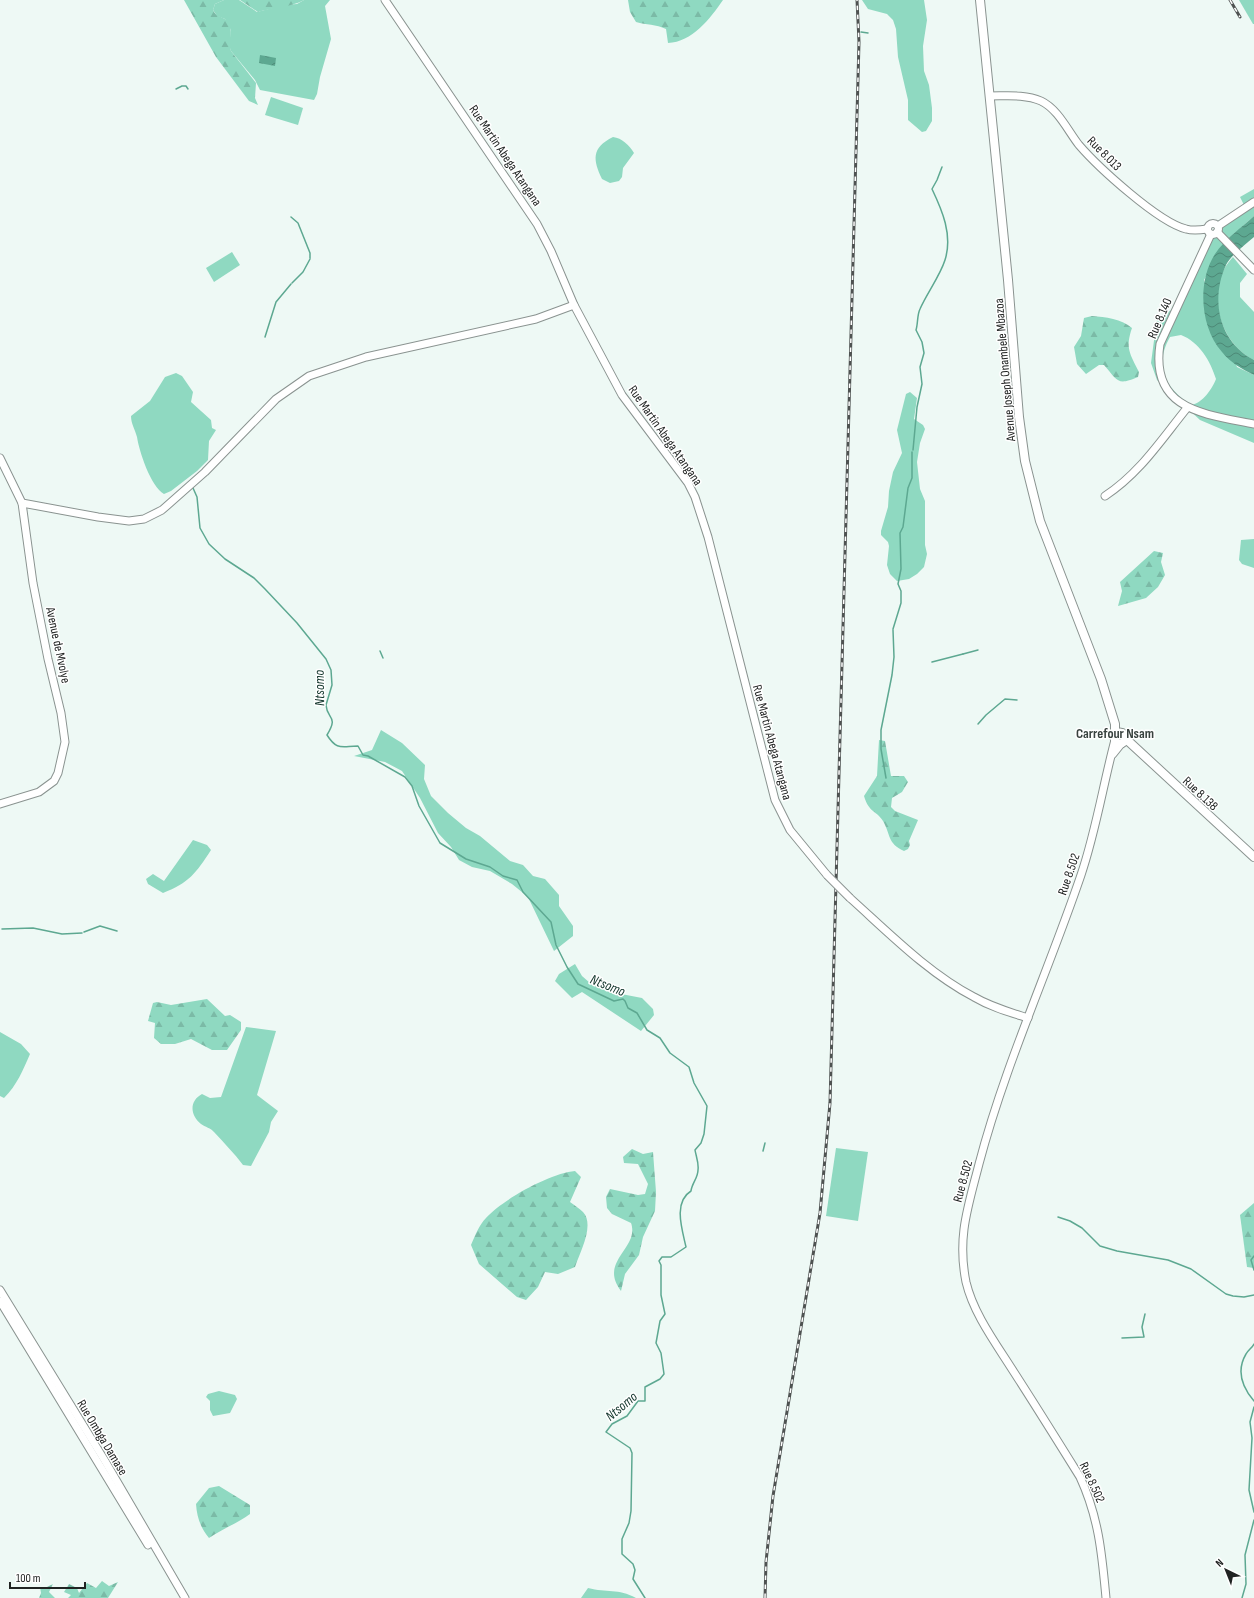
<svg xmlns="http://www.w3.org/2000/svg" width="1254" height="1598" viewBox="0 0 1254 1598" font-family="'Sofia Sans Condensed',sans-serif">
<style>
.green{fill:#8fd9c1;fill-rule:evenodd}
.forest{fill:url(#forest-firs)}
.water{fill:url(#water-waves)}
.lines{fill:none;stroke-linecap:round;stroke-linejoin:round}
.stream{stroke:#5da891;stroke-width:1.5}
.secondary-casing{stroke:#8a9390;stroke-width:9}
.primary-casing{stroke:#8a9390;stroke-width:10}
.secondary{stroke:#fff;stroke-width:7}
.primary{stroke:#fff;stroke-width:8}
.rail-casing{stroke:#4e5251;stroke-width:3}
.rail{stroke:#fff;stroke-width:1.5;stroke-dasharray:4.5;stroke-linecap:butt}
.secondary-bridge-casing{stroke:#8a9390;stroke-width:9;stroke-linecap:butt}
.secondary-bridge{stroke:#fff;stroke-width:7}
.labels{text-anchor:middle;stroke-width:3;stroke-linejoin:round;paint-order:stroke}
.street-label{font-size:13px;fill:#202322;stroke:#fff}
.water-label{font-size:14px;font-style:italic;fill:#13362c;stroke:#fff}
.neighbourhood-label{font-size:14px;font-weight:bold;fill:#39423f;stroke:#fff}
</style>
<defs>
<pattern id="forest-firs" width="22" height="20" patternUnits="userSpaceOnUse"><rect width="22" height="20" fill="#8fd9c1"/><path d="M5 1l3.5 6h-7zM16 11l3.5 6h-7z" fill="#7bbaa6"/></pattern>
<pattern id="water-waves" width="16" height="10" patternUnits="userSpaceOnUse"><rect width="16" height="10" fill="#5da891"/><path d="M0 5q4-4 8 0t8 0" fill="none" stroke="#4c8876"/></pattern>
</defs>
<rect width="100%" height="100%" fill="#eef9f5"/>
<!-- green -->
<g class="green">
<polygon points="224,0 239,0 257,12 284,5 297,4 304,0 330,0 325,6 331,39 320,77 317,94 314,100 260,90 255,80 231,51 229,45 231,30 225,19 217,16 213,10 215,4"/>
<polygon points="862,0 924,0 927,20 923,46 924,71 929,85 932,108 932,121 926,131 922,132 908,120 908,100 898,57 896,29 893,20 887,14 868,9"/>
<polygon points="1239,0 1254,0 1254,24 1253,24"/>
<polygon points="271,97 303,108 298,125 265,115"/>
<path d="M 613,137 C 622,138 629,145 634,153 L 623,168 L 622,177 L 619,181 L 610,183 L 602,179 C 593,160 591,148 613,137 Z"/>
<path d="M 1254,189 L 1254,216 L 1226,241 L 1204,280 L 1237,367 L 1254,375 L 1254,443 L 1200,420 L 1157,380 L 1151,363 L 1157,318 L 1177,307 L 1218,221 L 1244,205 L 1240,197 ZM 1181,335 C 1199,342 1210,360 1216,379 C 1212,389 1203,403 1191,405 C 1166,388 1153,367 1170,337 Z"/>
<polygon points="232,252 240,265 214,282 206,268"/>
<path d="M 1233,257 L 1247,274 L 1240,283 L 1240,297 L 1254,312 L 1254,360 C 1218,342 1204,287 1233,257 Z"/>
<path d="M 176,373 L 182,376 L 193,392 L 191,402 L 211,420 L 212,428 L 216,430 L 209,441 L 208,460 L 197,471 L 171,491 L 164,494 C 151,487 139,451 137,437 C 135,429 131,424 131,416 L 150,401 L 165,377 Z"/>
<polygon points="910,392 917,398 914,419 923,425 925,429 920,443 917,462 920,489 925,501 925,545 927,554 924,567 917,574 909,579 897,581 890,574 887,565 889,546 888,542 881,535 881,531 888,507 889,491 893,472 902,453 897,430 906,394"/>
<polygon points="1254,539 1254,568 1242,564 1239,560 1241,540"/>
<polygon points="381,730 402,743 425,765 424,779 431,796 448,813 466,828 480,836 510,861 523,865 533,876 545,879 559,895 559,906 573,926 573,936 554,951 528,897 512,884 490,871 472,867 459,860 451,847 438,833 420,798 402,771 385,762 354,756 372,750"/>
<path d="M 193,840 L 207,845 L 211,850 C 196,873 189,883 163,893 L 148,884 L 146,879 L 153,874 L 164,881 Z"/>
<polygon points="575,964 582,976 590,983 602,985 616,993 642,998 653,1009 654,1015 641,1031 582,992 572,998 555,981 559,974"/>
<path d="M 246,1027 L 276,1031 L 257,1095 L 278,1111 L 271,1122 L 269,1132 L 251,1166 L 243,1165 C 234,1153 224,1143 214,1132 C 211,1128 205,1127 201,1124 C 190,1115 189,1101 202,1094 L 210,1098 L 221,1097 Z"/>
<path d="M 0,1032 L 21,1044 L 30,1054 C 23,1070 17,1085 4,1098 L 0,1096 Z"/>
<polygon points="836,1148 868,1152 858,1221 826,1216"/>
<polygon points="219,1391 235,1395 237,1399 230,1413 213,1416 210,1410 210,1401 206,1397 208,1394"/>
<path d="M 588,1588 C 607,1593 618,1588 636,1598 L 581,1598 Z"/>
</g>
<!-- forest -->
<g class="forest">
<path d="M 184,0 L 224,0 L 215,4 L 213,10 C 216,18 224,16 228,22 C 234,29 228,42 231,51 L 256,83 L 255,98 L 258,105 L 249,101 L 216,57 Z"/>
<path d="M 240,0 L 304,0 C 295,6 271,8 258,12 Z"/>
<path d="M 628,0 L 723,0 C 710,19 692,42 668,43 L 666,29 C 656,24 646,25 636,22 L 630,12 Z"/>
<path d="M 1092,316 C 1105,317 1122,319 1132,328 C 1125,348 1130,354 1139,372 L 1138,377 C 1117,386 1118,381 1104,365 L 1099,365 L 1086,374 L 1077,364 L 1074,347 L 1081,336 L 1084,318 Z"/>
<polygon points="1154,551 1163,553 1161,562 1165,575 1158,587 1146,598 1118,606 1122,591 1120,582"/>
<path d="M 879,740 L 885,741 L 891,776 L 904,776 L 908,782 L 902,792 L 892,798 L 891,807 L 895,811 L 918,820 L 909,841 L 910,845 L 908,849 L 904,851 C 887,843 891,835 883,821 C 876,810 869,813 864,796 L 877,776 Z"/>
<polygon points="207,999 225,1016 230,1015 241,1022 241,1030 227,1050 212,1050 191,1039 175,1044 161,1044 154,1038 155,1023 148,1021 153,1003 157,1002 171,1005"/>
<path d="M 632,1149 L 643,1154 L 653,1152 L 656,1192 L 655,1211 L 643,1237 L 639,1255 L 625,1274 L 621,1291 C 598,1261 640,1248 631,1223 L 612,1214 L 607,1208 L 606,1197 L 610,1189 L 638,1195 L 645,1194 L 648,1184 L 638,1164 L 624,1163 L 623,1157 Z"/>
<path d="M 575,1171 L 581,1177 L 570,1202 C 574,1205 579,1208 583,1212 C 595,1225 580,1252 575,1267 L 558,1274 L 545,1272 L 538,1287 L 526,1300 L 517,1297 L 479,1264 L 471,1245 C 475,1236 479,1225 486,1218 C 503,1199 551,1173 575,1171 Z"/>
<polygon points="1254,1203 1254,1268 1247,1267 1240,1215"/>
<path d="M 219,1486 L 250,1505 L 250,1514 C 238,1523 222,1529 209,1538 C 200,1527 197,1517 196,1504 L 209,1488 Z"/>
<polygon points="102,1581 109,1586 118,1582 108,1598 68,1598 71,1595 64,1592 69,1584 77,1588 79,1593 87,1583 96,1588"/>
<polygon points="53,1584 49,1592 55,1598 39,1598 41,1593 40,1587 45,1588"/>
</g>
<!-- water -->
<g class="water">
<polygon points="260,55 276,58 275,66 259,63"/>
<path d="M 1254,216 L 1254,237 C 1245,245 1231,255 1226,265 C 1210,300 1219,342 1254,360 L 1254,375 C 1242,369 1231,363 1222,352 C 1200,327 1197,282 1215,254 C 1225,239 1241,228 1254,216 Z"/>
</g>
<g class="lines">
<!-- stream -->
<g class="stream">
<polyline points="861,32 868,33"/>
<polyline points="176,89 182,86 186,86 188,89"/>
<polyline points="291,217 298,223 310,253 310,258"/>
<polyline points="292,283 303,272 310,259"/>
<polyline points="265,337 276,302 291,284"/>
<path d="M 913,450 L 917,407 L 922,384 L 920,367 L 924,353 L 922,342 L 916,330 C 918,324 917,315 920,309 C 927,293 940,276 945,260 C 953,235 942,210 932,189 L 937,180 L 942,167"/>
<path d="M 193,488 L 197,497 L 200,528 L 209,544 L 225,559 L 254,578 L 265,589 L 297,623 L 326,659 L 331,670 L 332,685 L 326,705 C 327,720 339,715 327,735 C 337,751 342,746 358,746 L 363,755 L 368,756 L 405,777 L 412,786 L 419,806 L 440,843 L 466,859 L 490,867 L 503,876 L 517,880 L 523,892 L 551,922 L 556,945 L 567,967 L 578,984 L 614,1001 L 623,999 L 625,1001 L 628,1008 L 637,1013 L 647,1030 L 660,1038 L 670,1053 L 689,1067 L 694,1083 L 707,1106 L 704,1134 L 701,1143 L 695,1150 C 696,1156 699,1163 698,1170 C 698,1178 692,1183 691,1191 C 673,1202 682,1229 686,1247 L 671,1257 L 662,1257 L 659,1261 L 661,1265 L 661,1295 L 665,1314 L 660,1321 L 656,1343 L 661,1353 L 664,1374 L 660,1379 L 645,1387 L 645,1401 L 638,1401 L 627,1416 L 612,1424 L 606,1432 L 630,1448 L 632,1453 L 631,1511 L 629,1523 L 622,1539 L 622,1554 L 633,1564 L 635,1570 L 633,1579 L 645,1598"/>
<polyline points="893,629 901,603 901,591 898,584 901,569 900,533 903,527 908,488 912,478 912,452"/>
<polyline points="380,651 383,658"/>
<polyline points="963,654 978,650"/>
<polyline points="932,662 963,654"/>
<polyline points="978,724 986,715 1005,699 1017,700"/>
<polyline points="886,778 881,749 881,730 892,675 894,657 893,630"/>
<polyline points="2,929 33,928 62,934 82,933"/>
<polyline points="84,932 100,926 117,931"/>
<polyline points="763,1151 765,1143"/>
<polyline points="1058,1217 1070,1221 1082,1228 1100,1246 1117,1251 1168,1260 1191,1269 1226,1294 1233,1296 1244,1297 1254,1295"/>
<polyline points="1254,1256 1251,1260 1254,1270"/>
<polyline points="1122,1338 1144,1337 1142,1327 1145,1314"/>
<path d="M 1254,1344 C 1252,1348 1248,1350 1246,1354 C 1236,1371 1242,1387 1254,1401"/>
<polyline points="1254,1407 1250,1422 1252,1438 1249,1490 1254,1512"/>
<polyline points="1242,1598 1246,1584 1245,1555 1254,1520"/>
</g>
<defs>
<g id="secondary">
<polyline points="385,0 537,224 551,251 574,305 622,395 688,483 695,497 708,537 775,800 790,830 827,875"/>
<path d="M 990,96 C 1007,96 1025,94 1041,101 C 1058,109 1068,131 1079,145 C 1098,167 1158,222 1186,229 C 1193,231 1201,230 1207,229"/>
<circle cx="1213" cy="229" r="5.5"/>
<polyline points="1218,226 1254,202"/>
<polyline points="1217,232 1254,270"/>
<path d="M 1211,234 L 1160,344 C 1150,410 1204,414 1254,424"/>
<polyline points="0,458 22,503 33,583 48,659 61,713 65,742 58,773 54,781 39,792 0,804"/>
<path d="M 1105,496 C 1140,473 1161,440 1187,408"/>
<polyline points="22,503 98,517 129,521 144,519 162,510 205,472 276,399 309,376 366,357 536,319 574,305"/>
<polyline points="1113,754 1121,744"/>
<path d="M 850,898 C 888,932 928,973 974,997 C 991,1007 1009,1012 1028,1018"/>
<polyline points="0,1290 105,1461 185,1598"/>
<polyline points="0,1301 148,1545"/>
<path d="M 1106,1598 C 1102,1555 1099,1518 1080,1477 C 1057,1440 1034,1403 1010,1366 C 994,1341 973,1312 966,1282 C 957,1237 968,1207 979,1164 C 1005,1065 1048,972 1081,875 C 1096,831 1103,785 1115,740"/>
</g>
<g id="primary">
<polyline points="980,0 1008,280 1019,417 1025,461 1040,521 1101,679 1115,724 1115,736"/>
<circle cx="1120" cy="738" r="5.5"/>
<polyline points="1126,739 1254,857"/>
</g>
</defs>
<!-- secondary casing -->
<use href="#secondary" class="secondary-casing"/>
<!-- primary casing -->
<use href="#primary" class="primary-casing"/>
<!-- secondary -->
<use href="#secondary" class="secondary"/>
<!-- primary -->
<use href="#primary" class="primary"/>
<defs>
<g id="rail">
<polyline points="1230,0 1240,17"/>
<polyline points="765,1598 766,1562 773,1496 820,1213 830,1103 859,42 857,0"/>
</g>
</defs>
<!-- rail casing -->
<use href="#rail" class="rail-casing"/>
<!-- rail -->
<use href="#rail" class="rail"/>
<defs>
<polyline id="secondary-bridge" points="827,875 850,898"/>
</defs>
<!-- secondary-bridge casing -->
<use href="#secondary-bridge" class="secondary-bridge-casing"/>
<!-- secondary-bridge -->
<use href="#secondary-bridge" class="secondary-bridge"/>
</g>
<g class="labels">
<!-- street labels -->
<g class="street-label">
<text transform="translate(1105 153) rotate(45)" y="5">Rue 8.013</text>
<text transform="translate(506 155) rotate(56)" y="5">Rue Martin Abega Atangana</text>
<text transform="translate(1159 318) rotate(-67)" y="5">Rue 8.140</text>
<text transform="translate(1004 370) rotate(-95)" y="5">Avenue Joseph Onambele Mbazoa</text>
<text transform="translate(666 435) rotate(55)" y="5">Rue Martin Abega Atangana</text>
<text transform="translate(59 645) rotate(78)" y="5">Avenue de Mvolye</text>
<text transform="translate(773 742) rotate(75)" y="5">Rue Martin Abega Atangana</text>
<text transform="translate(1201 793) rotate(43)" y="5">Rue 8.138</text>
<text transform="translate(1068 874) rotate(-71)" y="5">Rue 8.502</text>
<text transform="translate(962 1181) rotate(-75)" y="5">Rue 8.502</text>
<text transform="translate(103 1437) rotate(59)" y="5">Rue Ombga Damase</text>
<text transform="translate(1093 1482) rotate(65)" y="5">Rue 8.502</text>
</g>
<!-- water labels -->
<g class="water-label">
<text transform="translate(319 688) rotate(-91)" y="5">Ntsomo</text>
<text transform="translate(608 985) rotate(22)" y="5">Ntsomo</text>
<text transform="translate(621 1406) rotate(-40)" y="5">Ntsomo</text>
</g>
<!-- neighbourhood labels -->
<g class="neighbourhood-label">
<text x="1115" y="738">Carrefour Nsam</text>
</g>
</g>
<!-- north arrow -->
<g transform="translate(1226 1570) rotate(317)" stroke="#ffffff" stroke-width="3" paint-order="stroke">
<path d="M0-3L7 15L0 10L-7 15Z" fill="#202322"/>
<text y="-6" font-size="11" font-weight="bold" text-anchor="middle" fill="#202322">N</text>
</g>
<!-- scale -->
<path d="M10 1582v6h75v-6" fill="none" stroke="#202322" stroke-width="2"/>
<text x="16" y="1582" font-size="12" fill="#202322" stroke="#ffffff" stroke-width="3" paint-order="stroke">100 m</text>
</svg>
